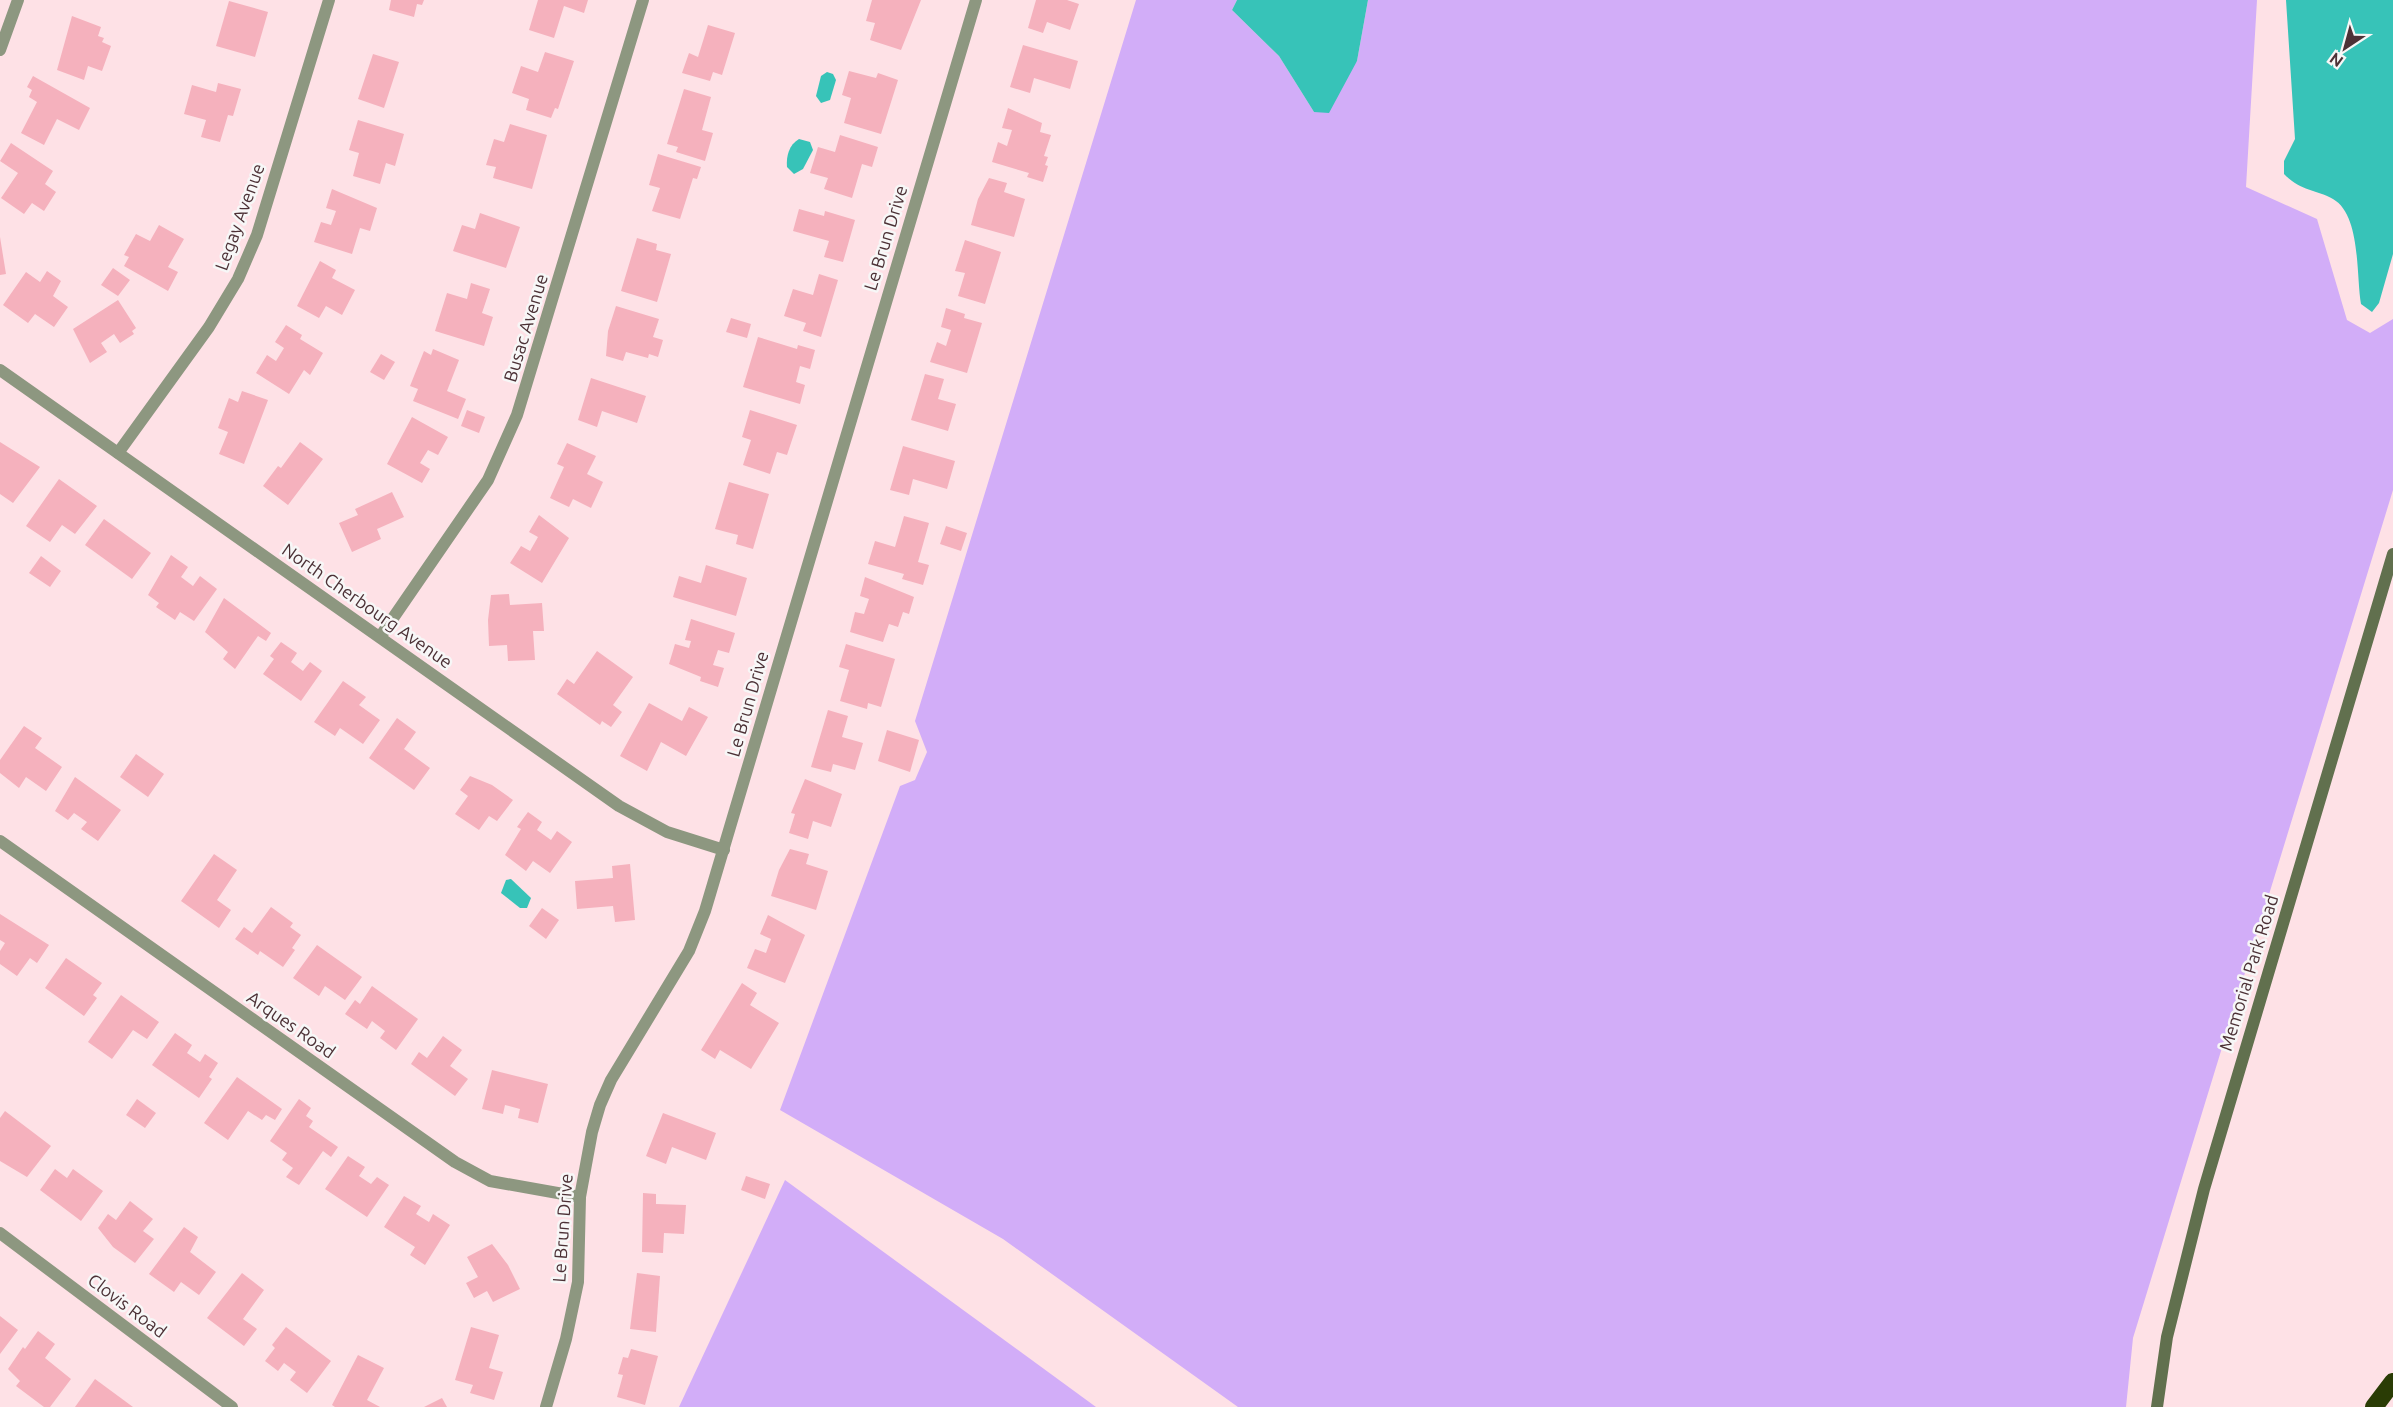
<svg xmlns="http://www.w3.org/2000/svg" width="2393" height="1407" viewBox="0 0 2393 1407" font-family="Ubuntu,sans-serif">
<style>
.green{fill:#d2adf8}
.water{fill:#37c3b8}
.building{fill:#f5b1bd}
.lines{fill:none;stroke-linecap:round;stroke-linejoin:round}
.street{stroke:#8d9780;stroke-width:12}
.secondary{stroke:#61704e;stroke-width:12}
.highway{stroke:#2a3c05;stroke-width:18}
.labels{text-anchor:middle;stroke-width:5;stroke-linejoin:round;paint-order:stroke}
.street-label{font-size:18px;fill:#4c3136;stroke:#f7f7f7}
</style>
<rect width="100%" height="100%" fill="#fee1e6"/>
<!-- green -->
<g class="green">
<polygon points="1136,0 1237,0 1232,10 1279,56 1314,112 1357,61 1368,0 2257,0 2246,187 2317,219 2347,320 2370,333 2393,319 2393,490 2133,1338 2126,1407 1238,1407 1003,1239 780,1110 900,786 915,780 927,752 915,721"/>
<polygon points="785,1180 1096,1407 679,1407"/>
</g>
<!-- water -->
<g class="water">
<polygon points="1237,0 1368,0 1357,61 1329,113 1314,112 1279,56 1232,10"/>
<path d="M 2286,0 L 2393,0 L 2393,254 L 2379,303 L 2372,312 L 2361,304 C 2356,275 2361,215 2333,199 C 2315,189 2300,191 2284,174 L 2284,161 L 2295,139 Z"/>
<polygon points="827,72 833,74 836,80 830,100 821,103 816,96 821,76"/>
<path d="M 799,139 L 810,142 L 813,150 L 803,169 L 794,174 L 787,167 C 786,156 789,145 799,139 Z"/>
<polygon points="511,879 531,898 527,908 520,908 501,893 506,880"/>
</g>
<!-- building -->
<g class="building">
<polygon points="391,0 424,0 422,5 417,4 414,17 389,10"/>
<polygon points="538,0 588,0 584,13 564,6 554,38 529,30"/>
<polygon points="872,0 921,0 901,50 870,40 875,23 866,21"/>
<polygon points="1036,0 1067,0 1079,4 1070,30 1047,22 1043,33 1028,28"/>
<polygon points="229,1 268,12 255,57 216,46"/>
<polygon points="72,16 101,27 98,36 104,38 102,42 111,46 102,71 88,66 84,80 57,70"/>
<polygon points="708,25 735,33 722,75 713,72 710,81 682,73 689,53 698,57"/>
<polygon points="1023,45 1078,61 1070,89 1034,78 1030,93 1010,87"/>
<polygon points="545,52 574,61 558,109 555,108 551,118 526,110 529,99 512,93 521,66 538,72"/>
<polygon points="373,54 399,62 384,108 358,99"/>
<polygon points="849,71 876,78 878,73 898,80 881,134 844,123 851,98 842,95"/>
<polygon points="33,76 90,108 79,130 57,119 44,145 21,133 37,102 29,97 32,90 27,87"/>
<polygon points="218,83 241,89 233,116 228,115 220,142 201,137 206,120 184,114 192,85 216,92"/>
<polygon points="684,89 711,97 702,130 713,133 705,161 676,152 678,147 667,144"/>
<polygon points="1008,108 1042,123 1040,132 1051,135 1044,156 1048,157 1045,165 1048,166 1043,182 1027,177 1029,173 992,162 998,142 1007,146 1012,130 1002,128"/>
<polygon points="358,120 404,134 395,166 386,163 380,184 353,176 359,153 349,150"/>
<polygon points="510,124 547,135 532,189 493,178 496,167 486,165 494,139 504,142"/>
<polygon points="840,135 878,147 872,167 862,164 852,198 824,189 828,178 810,173 818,147 835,152"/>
<polygon points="11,143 53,171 45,184 56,192 44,211 32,203 24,214 1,198 18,173 0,161"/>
<polygon points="658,154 701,167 697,179 693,178 680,219 652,211 660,188 649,185"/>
<polygon points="989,178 1007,183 1004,192 1025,199 1014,237 971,225 978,199"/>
<polygon points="332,189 377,208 370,231 360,228 352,254 314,242 321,222 331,225 336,211 326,208"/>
<polygon points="799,209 824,216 825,211 855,220 843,262 824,257 829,241 793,231"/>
<polygon points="480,213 520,227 506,268 453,251 462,225 475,229"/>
<polygon points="159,225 184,239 168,267 178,272 168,291 124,266 129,257 124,255 136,234 150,241"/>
<polygon points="0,237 6,274 0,275"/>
<polygon points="637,238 657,244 656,250 671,254 657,302 621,291"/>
<polygon points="965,240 1001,252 985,304 958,296 965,273 955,271"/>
<polygon points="320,261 336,270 332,278 355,290 342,315 326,306 319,318 297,306"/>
<polygon points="113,268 130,280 118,296 101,285"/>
<polygon points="47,271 61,281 53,296 68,307 54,327 35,314 28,323 3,305 26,272 40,282"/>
<polygon points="819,274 838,280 821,337 803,331 806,323 784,316 793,289 813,295"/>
<polygon points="471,283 490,289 482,313 493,317 484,346 435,331 447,293 467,299"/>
<polygon points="118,300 136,328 132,331 134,334 120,343 114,334 101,343 107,352 90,363 73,329"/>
<polygon points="616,306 659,319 653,337 663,340 658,357 649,354 648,358 626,352 623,361 606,356 608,331"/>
<polygon points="946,308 965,314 964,318 982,323 967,373 930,362 937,342 946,346 951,330 941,327"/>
<polygon points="731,318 751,324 747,338 726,332"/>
<polygon points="286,325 302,335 300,339 323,353 310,375 304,370 289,394 256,373 267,355 276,361 284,348 275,342"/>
<polygon points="758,337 797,349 798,345 815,350 810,369 800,366 796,382 805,385 800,404 743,387"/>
<polygon points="433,349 459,360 447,391 466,399 458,419 413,401 418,389 410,386 424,351 431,355"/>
<polygon points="381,354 395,362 384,380 370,372"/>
<polygon points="925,374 944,379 938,399 956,404 948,431 911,420"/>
<polygon points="591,378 646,396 637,423 602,411 597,427 578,420"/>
<polygon points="242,391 268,400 244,464 219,454 228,432 218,428 229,398 238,402"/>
<polygon points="467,410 485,417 479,433 461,426"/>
<polygon points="750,410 797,425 787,455 777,452 770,474 743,465 751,440 742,437"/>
<polygon points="412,417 448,437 438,455 428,450 420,463 430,469 422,483 387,464"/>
<polygon points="0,442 40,467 13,503 0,494"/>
<polygon points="300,442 323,459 288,505 263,486 278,466 281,468"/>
<polygon points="567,443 596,456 587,474 603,482 591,508 573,499 569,507 550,498 564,467 557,464"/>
<polygon points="903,446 955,461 947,489 913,479 909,495 890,490"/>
<polygon points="59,479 97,506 75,534 62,525 50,542 26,526"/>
<polygon points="729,482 769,494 753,549 736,544 738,535 715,529"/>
<polygon points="392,492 404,517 377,529 381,539 352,552 339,523 358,515 355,509"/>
<polygon points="539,515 569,538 542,583 510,563 521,546 530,551 538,537 529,532"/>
<polygon points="904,516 929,523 918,562 929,565 923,585 902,579 904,574 868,564 875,541 895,547"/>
<polygon points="104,519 151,553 132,579 85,545"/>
<polygon points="946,526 967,533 961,551 940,544"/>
<polygon points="171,555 188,567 181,577 193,586 200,576 217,589 194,621 180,612 175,620 156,607 159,603 148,595"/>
<polygon points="41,556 61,571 50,587 29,573"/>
<polygon points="706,565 747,578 736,616 673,597 679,576 701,583"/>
<polygon points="865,577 914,597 909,614 903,612 898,627 889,624 883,642 850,632 855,612 864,614 869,599 860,596"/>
<polygon points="509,594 510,605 542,603 544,631 533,631 535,660 508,661 507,645 489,646 488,620 491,595"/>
<polygon points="224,598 271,633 266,641 258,636 235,669 223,659 228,652 205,632"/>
<polygon points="691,619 735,633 729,653 718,650 713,665 724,668 718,687 700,681 701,677 669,664 675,644 689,648 691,641 685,640"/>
<polygon points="281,642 297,653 291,662 303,671 310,662 322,671 301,701 263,674 274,659 270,656"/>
<polygon points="846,644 895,659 881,707 868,703 867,709 840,701 849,670 839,667"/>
<polygon points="597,651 633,677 613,705 622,712 611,727 602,721 600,725 557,694 567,679 574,684"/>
<polygon points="343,681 366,697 359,705 380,720 363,744 340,728 335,736 314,722"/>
<polygon points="649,703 682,721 689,707 708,717 686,756 661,742 647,771 620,756"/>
<polygon points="828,710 848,716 842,737 863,743 855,770 833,764 831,772 811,767"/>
<polygon points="397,718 416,732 404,749 430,768 414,790 369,758"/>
<polygon points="24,726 42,738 35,748 62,767 46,791 26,777 19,788 0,773 0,760"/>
<polygon points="887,730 919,740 910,772 878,761"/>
<polygon points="136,754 164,774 148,797 120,777"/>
<polygon points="470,776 492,785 513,800 497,821 489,816 479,830 455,814 468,796 460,790"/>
<polygon points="75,777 121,810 98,841 81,829 87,822 74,813 68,820 55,811"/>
<polygon points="805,779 842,794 831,827 813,821 808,839 789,833 795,814 791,813"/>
<polygon points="528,812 542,822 537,830 551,840 557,831 572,842 550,873 533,861 526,871 505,855 521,829 517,827"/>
<polygon points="790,849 809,854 806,864 828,871 816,910 771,896 779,870"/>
<polygon points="214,854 237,870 217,900 231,910 219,928 181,901"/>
<polygon points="630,864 635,920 615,922 613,906 577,909 575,881 613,878 612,866"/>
<polygon points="271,907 293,923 290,927 301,935 292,948 295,950 283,967 260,951 258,955 235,939 244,927 252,933"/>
<polygon points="542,908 559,920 546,939 529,926"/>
<polygon points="0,914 49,945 37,963 30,958 17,976 0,964 0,951 5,943 0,940"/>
<polygon points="768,915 805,935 785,983 747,968 755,949 766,953 771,939 760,934"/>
<polygon points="317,945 362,977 345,1000 325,986 319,996 293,978"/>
<polygon points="66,958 102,983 93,995 97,998 84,1016 45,988"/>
<polygon points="742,983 757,993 750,1005 779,1023 751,1069 720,1050 715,1059 701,1050"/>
<polygon points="372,986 418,1019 396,1050 380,1038 385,1031 372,1021 367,1029 345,1014 355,1000 360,1004"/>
<polygon points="121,995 159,1022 147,1039 133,1030 112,1059 88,1042"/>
<polygon points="175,1033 192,1045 187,1053 200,1062 205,1054 218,1063 209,1077 212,1079 199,1098 152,1065"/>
<polygon points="443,1036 462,1050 450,1066 468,1079 455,1096 411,1064 419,1052 427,1058"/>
<polygon points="492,1070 548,1084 538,1123 518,1118 520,1109 505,1105 503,1114 482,1109"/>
<polygon points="237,1077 282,1109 275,1120 266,1115 262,1120 248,1111 228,1140 204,1123"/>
<polygon points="137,1099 156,1113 145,1128 126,1115"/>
<polygon points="299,1099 311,1108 306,1116 313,1121 309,1127 338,1147 331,1157 323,1151 299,1185 286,1177 293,1168 282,1160 287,1153 270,1141"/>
<polygon points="5,1111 51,1146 27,1177 0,1161 0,1118"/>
<polygon points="663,1113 716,1133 706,1160 672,1147 666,1164 646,1156"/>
<polygon points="348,1156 365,1167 359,1176 371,1184 377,1177 389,1185 367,1217 325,1189"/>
<polygon points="55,1169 67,1178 73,1169 103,1191 81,1221 40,1190"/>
<polygon points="746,1176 770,1184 765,1199 741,1190"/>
<polygon points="643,1193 656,1194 656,1204 686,1205 684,1234 664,1233 663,1253 642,1252"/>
<polygon points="404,1196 421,1206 416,1214 429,1222 433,1214 450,1225 425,1265 410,1255 415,1247 384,1227"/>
<polygon points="130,1201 153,1219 143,1231 154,1239 135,1263 113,1247 98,1228 108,1214 116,1220"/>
<polygon points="184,1227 198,1237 190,1252 216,1272 199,1295 181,1282 174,1292 149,1274"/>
<polygon points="492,1244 508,1265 520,1289 493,1302 487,1291 474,1298 466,1283 478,1277 467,1257"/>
<polygon points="242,1273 264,1290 243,1319 257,1329 244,1346 207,1318"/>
<polygon points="637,1273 660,1276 656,1332 630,1329"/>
<polygon points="0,1316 18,1330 0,1354"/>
<polygon points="286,1327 331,1361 307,1393 290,1380 296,1372 284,1363 278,1371 265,1361 275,1348 272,1345"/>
<polygon points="471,1327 499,1335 489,1368 503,1372 494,1400 470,1393 473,1385 455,1380"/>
<polygon points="38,1331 55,1344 45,1358 71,1379 50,1407 44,1407 16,1386 20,1381 8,1369 23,1347 25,1349"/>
<polygon points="631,1349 658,1356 645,1405 617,1397 623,1375 618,1374 623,1357 628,1358"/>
<polygon points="358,1355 384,1368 367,1400 380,1407 335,1407 332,1405"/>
<polygon points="95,1379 133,1407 75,1407"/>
<polygon points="442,1398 447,1407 424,1407"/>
</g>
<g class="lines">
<!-- street -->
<g class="street">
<polyline points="0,50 18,0"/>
<polyline points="0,370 619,806 667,832 724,850"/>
<polyline points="118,453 209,327 238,279 257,235 329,0"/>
<polyline points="380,637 488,480 517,415 643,0"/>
<polyline points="0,841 455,1162 490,1181 580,1197"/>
<polyline points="0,1233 232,1407"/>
<polyline points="546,1407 566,1339 578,1282 580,1197 592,1132 600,1105 611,1080 689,951 705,911 976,0"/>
</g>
<!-- secondary -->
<polyline class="secondary" points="2157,1407 2167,1337 2204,1189 2393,554"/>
<!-- highway -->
<polyline class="highway" points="2374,1407 2393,1382"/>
</g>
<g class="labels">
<!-- street labels -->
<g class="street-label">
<text transform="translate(240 217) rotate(-70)" y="6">Legay Avenue</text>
<text transform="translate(886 238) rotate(-73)" y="6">Le Brun Drive</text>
<text transform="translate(526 328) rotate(-73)" y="6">Busac Avenue</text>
<text transform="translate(367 606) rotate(35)" y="6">North Cherbourg Avenue</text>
<text transform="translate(748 704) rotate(-74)" y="6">Le Brun Drive</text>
<text transform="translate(2249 973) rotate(-73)" y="6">Memorial Park Road</text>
<text transform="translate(291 1025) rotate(35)" y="6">Arques Road</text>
<text transform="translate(563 1228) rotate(-86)" y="6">Le Brun Drive</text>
<text transform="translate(127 1306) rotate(37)" y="6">Clovis Road</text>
</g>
</g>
<!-- north arrow -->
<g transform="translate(2345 48) rotate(216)" stroke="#f7f7f7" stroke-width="4.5" paint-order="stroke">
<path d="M0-4.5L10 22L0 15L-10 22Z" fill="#4c3136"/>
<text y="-9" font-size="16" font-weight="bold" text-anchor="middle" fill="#4c3136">N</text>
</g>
</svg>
